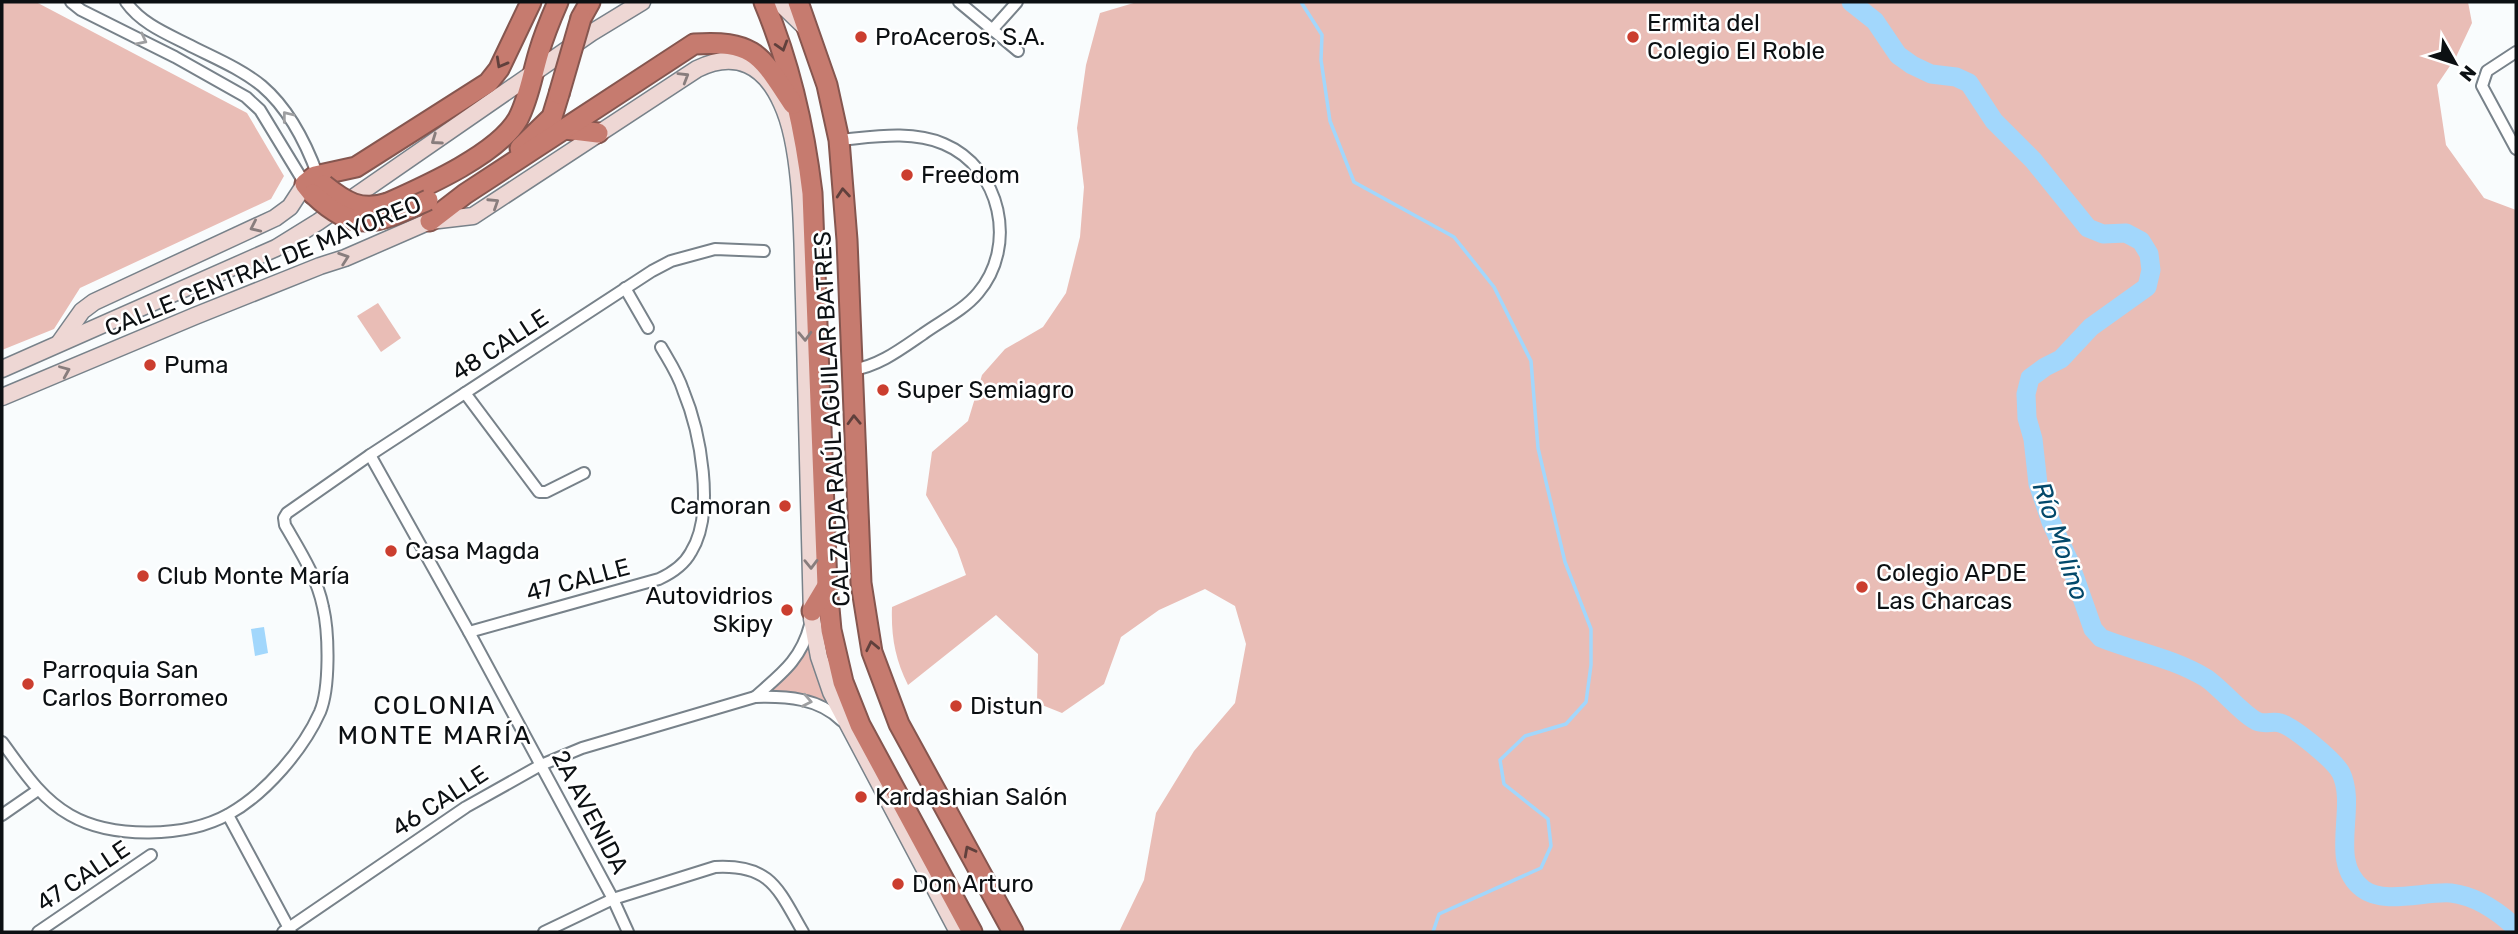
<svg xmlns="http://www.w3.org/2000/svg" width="2518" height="934" viewBox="0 0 2518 934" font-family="Rubik,sans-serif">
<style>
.green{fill:#e9bdb6}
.water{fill:#a2d7fc}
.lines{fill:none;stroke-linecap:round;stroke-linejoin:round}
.stream{stroke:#a2d7fc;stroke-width:3.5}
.river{stroke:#a2d7fc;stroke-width:19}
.street-casing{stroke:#78828a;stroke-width:14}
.secondary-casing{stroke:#78828a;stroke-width:19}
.highway-casing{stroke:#85564f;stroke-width:23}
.street{stroke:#fff;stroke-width:10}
.secondary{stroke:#eed7d4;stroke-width:16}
.highway{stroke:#c67b6f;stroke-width:19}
.highway-bridge-casing{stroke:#85564f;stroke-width:23;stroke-linecap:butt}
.highway-bridge{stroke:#c67b6f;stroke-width:19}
.oneway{stroke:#9e9fa1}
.oneway2{stroke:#60403c}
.oneway3{stroke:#887d7d}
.poi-dot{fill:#cb3e2f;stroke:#fff;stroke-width:2.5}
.labels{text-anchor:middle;stroke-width:5;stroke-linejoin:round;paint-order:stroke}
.poi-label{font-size:24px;fill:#0c1013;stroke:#fff;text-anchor:start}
.street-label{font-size:24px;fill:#0c1013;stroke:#fff}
.water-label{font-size:26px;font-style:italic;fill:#03496b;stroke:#fff}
.neighbourhood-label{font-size:26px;letter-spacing:2px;fill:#0c1013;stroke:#fff}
</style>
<rect width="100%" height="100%" fill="#f9fcfd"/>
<!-- green -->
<g class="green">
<polygon points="2,2 36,2 247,113 284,176 271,199 80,288 54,329 2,350"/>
<path d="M 1137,2 L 2468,2 L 2472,23 L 2456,57 L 2437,85 L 2446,145 L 2484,198 L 2516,210 L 2516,932 L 1119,932 L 1144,880 L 1156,813 L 1194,751 L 1235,703 L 1246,644 L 1235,606 L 1205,589 L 1159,610 L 1121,637 L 1104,684 L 1062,713 L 1037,703 L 1038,654 L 996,615 L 908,685 C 895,659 891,636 892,607 L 966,575 L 957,549 L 926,495 L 932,452 L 968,421 L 982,375 L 1005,349 L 1043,327 L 1066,293 L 1080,237 L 1084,187 L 1077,128 L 1086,65 L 1100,13 Z"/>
<polygon points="378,303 401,338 381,352 357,316"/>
<polygon points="809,637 850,728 794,697 776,692 755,697"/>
</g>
<!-- water -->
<polygon class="water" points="264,627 268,653 255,656 251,629"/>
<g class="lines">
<!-- stream -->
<polyline class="stream" points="1301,2 1322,35 1321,60 1330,121 1354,182 1454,237 1494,287 1531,361 1538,448 1565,562 1591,629 1591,665 1586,702 1566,724 1525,736 1500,760 1504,784 1548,819 1551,846 1541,868 1439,914 1433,932"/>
<!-- river -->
<path class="river" d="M 1851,2 L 1875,21 L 1898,55 L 1912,65 L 1931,74 L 1956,77 L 1969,83 L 1994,121 L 2033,160 L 2088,228 L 2103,234 L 2126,233 L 2141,241 L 2149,254 L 2151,270 L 2147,287 L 2091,327 L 2061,359 L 2045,367 L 2030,378 L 2026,394 L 2027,418 L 2033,439 L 2038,484 L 2051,522 L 2069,561 L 2093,629 L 2101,638 C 2136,652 2173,658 2206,678 C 2220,687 2246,718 2259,722 C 2266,724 2274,721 2280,723 C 2293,726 2335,761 2341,773 C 2358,808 2327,862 2363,889 C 2384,905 2425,891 2451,893 C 2476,896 2498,911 2516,928"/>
<defs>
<g id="street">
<polyline points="71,2 81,10 175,57 246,97 260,110 305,184"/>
<path d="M 126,2 C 141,23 165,33 187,44 C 212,57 240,68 262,86 C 289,109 306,143 318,176"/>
<polyline points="959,2 1018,51"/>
<polyline points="992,30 1017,2"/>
<polyline points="2516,52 2487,71 2482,86 2516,149"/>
<path d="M 839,140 C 873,137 911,130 944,144 C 1001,168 1018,246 978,293 C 964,310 941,321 923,334 C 901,349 879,366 852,370"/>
<polyline points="625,288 648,328"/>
<polyline points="465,393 539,492 546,492 584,473"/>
<polyline points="370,455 469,632 613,899 628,932"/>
<path d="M 469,632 L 659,579 C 672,573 684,565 691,552 C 716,512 700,431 683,390 C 678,374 669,361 661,347"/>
<path d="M 755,697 C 781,674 801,660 810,625"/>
<path d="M 2,742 C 22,769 40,798 70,815 C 112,839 186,838 229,814 C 265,794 303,750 320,712 C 330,688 329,633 323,607 C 317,577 300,551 285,525 L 284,518 L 287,513 L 370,455 L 652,271 L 671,261 L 715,249 L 764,251"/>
<polyline points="2,815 38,790"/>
<polyline points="228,815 291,932"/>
<polyline points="38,932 151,855"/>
<path d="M 283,932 L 466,807 L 541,765 L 582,748 L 755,697 C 787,696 819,698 842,721"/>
<path d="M 544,932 L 613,899 L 715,867 C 771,864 778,889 803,932"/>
</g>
<g id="secondary">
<polyline points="779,2 807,29"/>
<polyline points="60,342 82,311 94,302 275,218 290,207 305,184"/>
<polyline points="2,369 276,248 318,222 591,33 642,2"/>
<path d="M 2,397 L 195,316 L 320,266 L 345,258 L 430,221 L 473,216 L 697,69 C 736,50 765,65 782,104 C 804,151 802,246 804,299 C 807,405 810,512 812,619 L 819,657 L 831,692 L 958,932"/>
</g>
<g id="highway">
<path d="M 764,2 C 790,64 804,126 812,193 L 827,586 L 831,630 L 843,682 L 860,725 L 972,932"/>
<polyline points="798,2 827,85 839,140 847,240 861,583 872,652 899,724 1013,932"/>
<polyline points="581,18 590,2"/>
<polyline points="565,129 598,133"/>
<polyline points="520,148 552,117 559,94"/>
<polyline points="313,194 305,184 315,176 356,167 488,83 499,69 531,2"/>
<path d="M 388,203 C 426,186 498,154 518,119 C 529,98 532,75 539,52 C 544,35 551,18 558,2"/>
<path d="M 430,221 L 465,194 L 694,44 C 756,40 761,56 793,104"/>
<polyline points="812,611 827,586"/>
</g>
</defs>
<!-- street casing -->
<use href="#street" class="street-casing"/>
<!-- secondary casing -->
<use href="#secondary" class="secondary-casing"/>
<!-- highway casing -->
<use href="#highway" class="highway-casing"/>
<!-- street -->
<use href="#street" class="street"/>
<!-- secondary -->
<use href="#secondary" class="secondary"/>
<!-- highway -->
<use href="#highway" class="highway"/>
<defs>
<g id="highway-bridge">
<polyline points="559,94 581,18"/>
<path d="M 324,185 C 345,202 361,212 388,203"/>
<path d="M 313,194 C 357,236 379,222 428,200"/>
</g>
</defs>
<!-- highway-bridge casing -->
<use href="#highway-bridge" class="highway-bridge-casing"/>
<!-- highway-bridge -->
<use href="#highway-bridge" class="highway-bridge"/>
</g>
<!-- one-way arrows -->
<defs><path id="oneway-chevron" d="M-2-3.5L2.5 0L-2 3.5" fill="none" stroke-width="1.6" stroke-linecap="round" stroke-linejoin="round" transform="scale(1.75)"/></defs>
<g class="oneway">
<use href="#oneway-chevron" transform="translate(142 40) rotate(27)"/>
<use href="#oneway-chevron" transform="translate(287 116) rotate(-128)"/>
<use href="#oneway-chevron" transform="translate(807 701) rotate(11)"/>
</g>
<g class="oneway2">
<use href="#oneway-chevron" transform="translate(782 46) rotate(73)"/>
<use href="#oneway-chevron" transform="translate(501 63) rotate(119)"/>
<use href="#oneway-chevron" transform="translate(843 193) rotate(-95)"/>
<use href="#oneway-chevron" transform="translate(854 420) rotate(-92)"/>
<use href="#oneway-chevron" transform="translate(872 646) rotate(-102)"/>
<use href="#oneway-chevron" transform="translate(969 851) rotate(-118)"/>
</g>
<g class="oneway3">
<use href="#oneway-chevron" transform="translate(684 77) rotate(-31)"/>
<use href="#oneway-chevron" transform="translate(436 140) rotate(145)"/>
<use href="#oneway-chevron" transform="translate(494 203) rotate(-33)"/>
<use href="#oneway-chevron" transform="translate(255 227) rotate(155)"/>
<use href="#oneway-chevron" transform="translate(344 258) rotate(-19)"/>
<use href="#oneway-chevron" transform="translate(805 336) rotate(88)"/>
<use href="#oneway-chevron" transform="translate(65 371) rotate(-23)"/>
<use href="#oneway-chevron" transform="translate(811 564) rotate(89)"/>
</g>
<!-- markers -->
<g class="poi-dot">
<circle cx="861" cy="37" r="7"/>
<circle cx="1633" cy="37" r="7"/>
<circle cx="907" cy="175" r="7"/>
<circle cx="150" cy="365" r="7"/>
<circle cx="883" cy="390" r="7"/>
<circle cx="785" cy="506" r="7"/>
<circle cx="391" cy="551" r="7"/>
<circle cx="143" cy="576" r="7"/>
<circle cx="1862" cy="587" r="7"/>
<circle cx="787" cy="610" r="7"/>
<circle cx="28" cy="684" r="7"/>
<circle cx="956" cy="706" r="7"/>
<circle cx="861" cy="797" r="7"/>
<circle cx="898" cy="884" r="7"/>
</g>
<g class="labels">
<!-- poi labels -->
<g class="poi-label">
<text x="1647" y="31">Ermita del<tspan x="1647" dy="28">Colegio El Roble</tspan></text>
<text x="875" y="45">ProAceros, S.A.</text>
<text x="921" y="183">Freedom</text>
<text x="164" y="373">Puma</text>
<text x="897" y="398">Super Semiagro</text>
<text x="771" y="514" text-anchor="end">Camoran</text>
<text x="405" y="559">Casa Magda</text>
<text x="1876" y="581">Colegio APDE<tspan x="1876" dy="28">Las Charcas</tspan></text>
<text x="157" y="584">Club Monte María</text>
<text x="773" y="604" text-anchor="end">Autovidrios<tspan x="773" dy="28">Skipy</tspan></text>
<text x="42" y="678">Parroquia San<tspan x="42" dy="28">Carlos Borromeo</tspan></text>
<text x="970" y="714">Distun</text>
<text x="875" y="805">Kardashian Salón</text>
<text x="912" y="892">Don Arturo</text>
</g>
<!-- street labels -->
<g class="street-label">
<text transform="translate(263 266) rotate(-22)" y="8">CALLE CENTRAL DE MAYOREO</text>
<text transform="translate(500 345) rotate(-33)" y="8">48 CALLE</text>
<text transform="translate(832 419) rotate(-93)" y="8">CALZADA RAÚL AGUILAR BATRES</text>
<text transform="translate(578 580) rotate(-15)" y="8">47 CALLE</text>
<text transform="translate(440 801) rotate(-33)" y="8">46 CALLE</text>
<text transform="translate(590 812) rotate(62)" y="8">2A AVENIDA</text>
<text transform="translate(83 876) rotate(-34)" y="8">47 CALLE</text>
</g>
<!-- water labels -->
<g class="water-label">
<text transform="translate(2061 541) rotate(71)" y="9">Río Molino</text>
</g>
<!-- neighbourhood labels -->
<g class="neighbourhood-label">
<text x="435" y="714">COLONIA<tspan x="435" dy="30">MONTE MARÍA</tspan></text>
</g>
</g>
<!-- border -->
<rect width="2518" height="934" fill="none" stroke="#0c1013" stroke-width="7"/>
<!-- north arrow -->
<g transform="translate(2455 63) rotate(129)" stroke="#ffffff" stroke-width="5" paint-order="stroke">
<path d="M0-5L12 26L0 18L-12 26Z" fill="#0c1013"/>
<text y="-10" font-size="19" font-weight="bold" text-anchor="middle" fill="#0c1013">N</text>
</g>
</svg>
